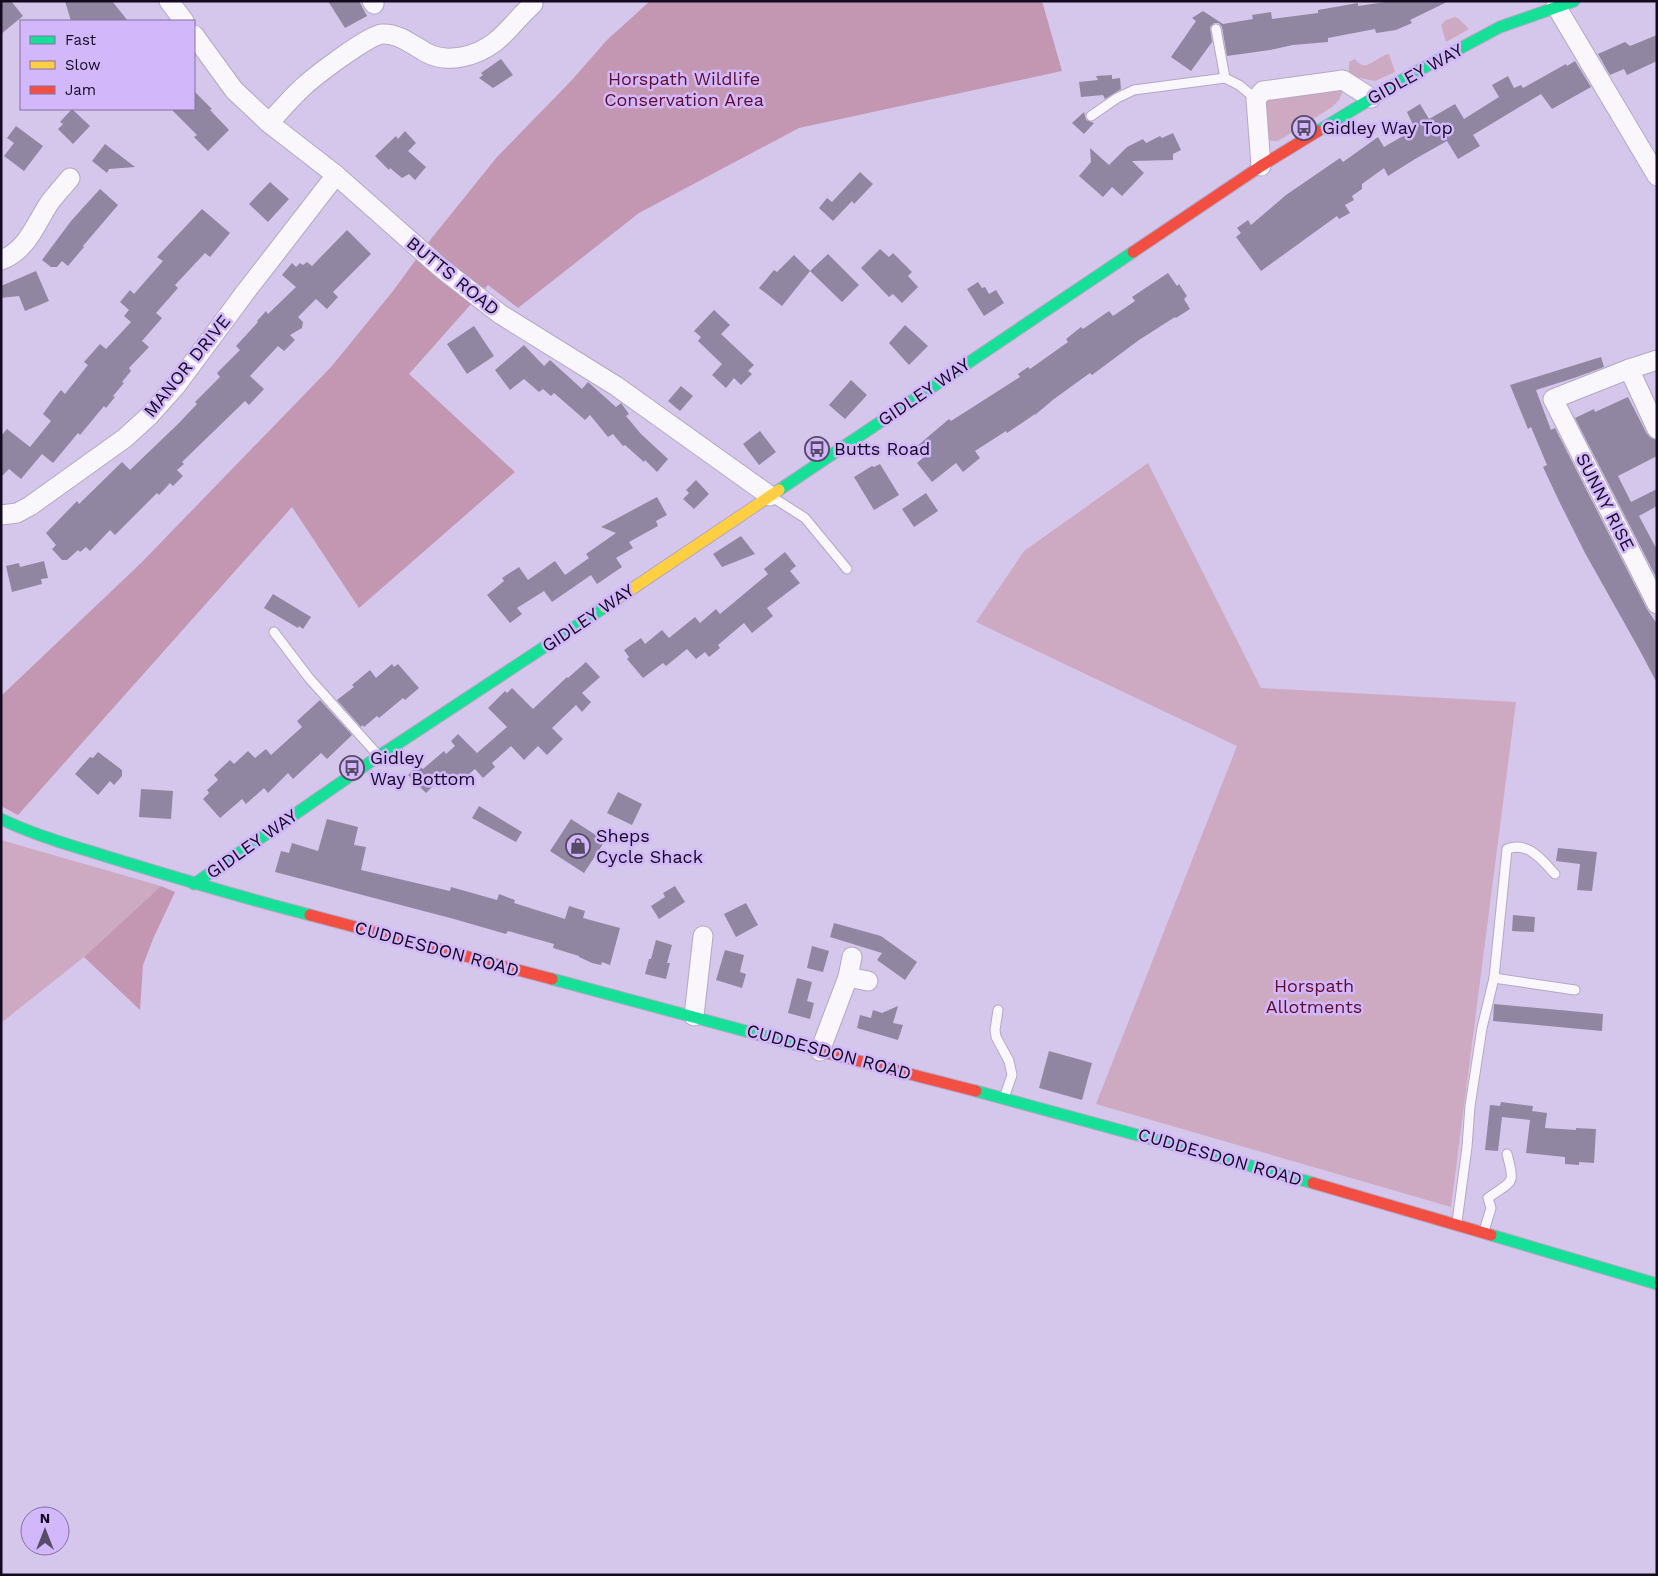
<svg xmlns="http://www.w3.org/2000/svg" width="1658" height="1576" viewBox="0 0 1658 1576" font-family="'Work Sans',sans-serif">
<style>
.green{fill:#ceaac2}
.forest{fill:#c397b1}
.building{fill:#9186a1}
.lines{fill:none;stroke-linecap:round;stroke-linejoin:round}
.lane-casing{stroke:#b4a8c5;stroke-width:11}
.street-casing{stroke:#b4a8c5;stroke-width:21}
.fast-casing{stroke:#b4a8c5;stroke-width:13}
.slow-casing{stroke:#b4a8c5;stroke-width:13}
.jam-casing{stroke:#b4a8c5;stroke-width:13}
.lane{stroke:#f9f6fc;stroke-width:9}
.street{stroke:#f9f6fc;stroke-width:19}
.fast{stroke:#16e098;stroke-width:11}
.slow{stroke:#ffcf43;stroke-width:11}
.jam{stroke:#f24e42;stroke-width:11}
.labels{text-anchor:middle;stroke-width:5;stroke-linejoin:round;paint-order:stroke}
.street-label{font-size:18px;fill:#140920;stroke:#d2b7fa}
.park-label{font-size:18px;fill:#600c2e;stroke:#d2b7fa}
.poi-label{font-size:18px;fill:#140920;stroke:#d2b7fa;text-anchor:start}
</style>
<rect width="100%" height="100%" fill="#d5c6eb"/>
<!-- green -->
<g class="green">
<polygon points="1455,17 1459,19 1469,29 1446,42 1441,25 1446,20"/>
<path d="M 1389,54 L 1395,72 L 1375,81 L 1349,76 L 1349,62 L 1355,59 C 1367,75 1377,55 1389,54 Z"/>
<polygon points="1345,86 1339,100 1332,107 1278,141 1271,141 1267,136 1262,108 1268,95"/>
<polygon points="1148,463 1261,688 1516,702 1451,1207 1096,1104 1237,746 976,622 1024,551"/>
<polygon points="1,840 161,886 84,957 1,1023"/>
</g>
<!-- forest -->
<g class="forest">
<polygon points="650,1 1042,1 1062,71 799,128 639,213 518,308 488,285 409,374 515,472 359,608 292,507 18,815 1,806 1,696 141,563 331,367 393,291 431,239 497,157 571,81 607,40"/>
<polygon points="161,886 175,892 153,939 143,965 140,1010 84,957"/>
</g>
<!-- building -->
<g class="building">
<polygon points="1,1 11,1 23,16 1,34"/>
<polygon points="65,1 112,1 128,21 71,21"/>
<polygon points="328,1 359,1 367,16 345,28"/>
<polygon points="1392,1 1449,1 1410,20 1412,23 1396,30 1376,33 1375,29 1328,38 1328,42 1293,45 1270,50 1227,56 1222,27 1219,23 1214,23 1210,27 1212,42 1191,71 1171,57 1196,21 1192,18 1203,11 1223,24 1253,19 1252,15 1271,12 1272,19 1318,13 1318,10 1358,3 1358,6"/>
<polygon points="1657,35 1657,61 1627,75 1624,69 1610,75 1598,54 1625,42 1630,46"/>
<polygon points="501,59 513,75 493,88 479,78 483,75 481,73"/>
<polygon points="1575,61 1591,87 1552,109 1541,94 1473,135 1480,146 1458,159 1447,141 1415,159 1388,176 1384,168 1362,184 1362,189 1352,196 1354,200 1345,205 1350,213 1339,219 1337,216 1261,271 1236,237 1241,233 1237,228 1248,220 1251,225 1286,195 1340,158 1343,162 1378,137 1384,147 1415,129 1407,112 1420,104 1429,119 1455,104 1464,119 1499,97 1492,85 1508,76 1514,88 1521,85 1523,88 1566,64 1567,66"/>
<polygon points="1112,75 1112,79 1120,78 1121,89 1105,99 1103,95 1081,97 1079,82 1098,80 1096,76"/>
<polygon points="194,91 212,109 210,110 229,130 208,151 194,137 197,135 171,109 194,109"/>
<polygon points="72,109 90,126 73,144 58,129 63,124 60,122"/>
<polygon points="1084,112 1086,120 1094,123 1084,134 1072,123"/>
<polygon points="16,126 43,146 24,171 4,156 14,143 7,138"/>
<polygon points="405,131 416,143 408,151 426,167 415,180 409,174 402,178 390,168 389,170 375,156 396,136 398,139"/>
<polygon points="1173,133 1181,150 1173,154 1173,160 1132,161 1144,173 1122,196 1112,187 1103,197 1079,176 1091,162 1090,148 1109,165 1127,147 1143,139 1146,143 1160,136 1162,138"/>
<polygon points="105,144 135,167 109,169 107,173 92,161"/>
<polygon points="860,172 873,184 854,204 852,201 833,221 819,208 827,198 832,202"/>
<polygon points="270,182 289,199 268,222 249,204"/>
<polygon points="100,189 118,205 83,246 84,247 68,266 62,261 57,267 51,267 42,260 71,221"/>
<polygon points="202,209 230,233 210,257 205,253 175,285 178,288 156,313 162,318 142,341 149,347 129,368 131,371 122,382 124,383 113,396 115,397 106,408 104,406 80,435 78,433 53,463 42,454 21,479 9,469 1,477 1,436 7,429 30,447 51,421 43,414 53,400 61,390 65,394 88,365 84,362 100,344 106,349 131,322 124,316 129,310 120,302 130,290 134,294 163,261 157,257"/>
<polygon points="347,230 371,254 333,292 338,297 327,309 316,299 298,317 303,322 302,328 290,335 295,340 284,351 278,346 250,376 264,389 249,405 245,401 182,462 184,464 177,470 183,476 173,486 170,483 159,495 157,493 115,535 110,530 90,551 86,547 80,552 78,550 67,560 62,560 52,549 56,545 46,533 77,501 79,504 122,462 130,470 178,424 197,404 195,402 220,377 217,373 240,350 236,346 258,322 257,321 266,311 268,314 296,287 282,275 292,263 296,267 300,263 303,265 307,262 312,266"/>
<polygon points="880,249 889,257 893,253 912,272 908,276 918,287 902,303 893,294 889,297 861,268"/>
<polygon points="828,254 859,285 842,302 810,271"/>
<polygon points="794,255 810,271 782,306 759,288 774,270 777,272"/>
<polygon points="36,271 49,301 25,311 19,296 1,298 1,286"/>
<polygon points="1168,273 1177,286 1179,284 1187,296 1184,299 1190,309 1176,318 1175,317 1139,340 1092,375 1090,373 1054,399 1035,415 1035,414 1007,433 1006,431 975,451 980,458 963,472 956,463 932,482 917,463 924,457 916,447 949,419 951,421 1020,377 1018,374 1028,367 1030,369 1068,342 1066,339 1081,327 1083,329 1109,311 1113,316 1135,301 1132,297"/>
<polygon points="978,282 982,288 985,287 989,294 996,290 1004,303 984,316 967,289"/>
<polygon points="714,310 730,325 721,334 754,365 748,371 752,374 741,385 734,378 726,388 712,375 722,364 698,341 701,337 694,331"/>
<polygon points="905,325 928,346 909,365 889,343"/>
<polygon points="474,326 494,356 467,374 447,344"/>
<polygon points="524,345 544,366 550,360 582,389 588,382 616,407 621,403 629,414 626,416 641,434 668,459 657,472 645,460 644,462 625,445 623,446 613,434 608,437 590,415 585,420 554,393 551,396 543,389 539,392 524,379 510,390 495,370"/>
<polygon points="1601,357 1604,367 1574,378 1536,390 1551,430 1555,428 1647,609 1657,624 1657,683 1639,649 1585,553 1559,501 1543,467 1547,465 1531,427 1528,429 1510,385"/>
<polygon points="851,380 867,395 845,419 829,405"/>
<polygon points="681,386 693,396 680,411 668,401"/>
<polygon points="1628,397 1647,434 1651,438 1657,440 1657,456 1618,476 1631,502 1657,489 1657,506 1639,516 1657,550 1657,579 1575,418 1594,409 1595,412"/>
<polygon points="760,431 776,452 759,465 743,444"/>
<polygon points="880,464 899,495 874,510 854,477 872,466 874,467"/>
<polygon points="696,480 709,494 694,509 683,499 689,493 686,490"/>
<polygon points="926,493 938,511 914,527 902,509"/>
<polygon points="657,497 667,515 656,521 658,526 629,542 633,548 616,558 622,567 597,584 591,575 552,602 544,591 517,608 522,614 510,623 487,595 504,581 502,578 519,567 528,580 555,561 565,575 589,558 586,554 616,533 601,527"/>
<polygon points="741,536 755,554 722,567 713,554"/>
<polygon points="785,552 796,566 790,571 800,583 767,608 773,616 752,633 744,623 718,645 720,648 709,657 705,652 696,659 687,649 666,666 663,663 643,678 627,659 629,657 624,650 641,638 645,644 662,630 669,638 695,617 700,623 716,609 720,614 768,574 764,569"/>
<polygon points="44,561 48,578 41,579 42,584 12,592 6,566 19,563 20,567"/>
<polygon points="273,594 311,617 303,629 299,626 298,628 264,608"/>
<polygon points="586,662 600,677 582,693 591,702 582,712 576,705 552,728 563,739 547,755 538,746 524,760 511,746 492,763 495,767 483,778 475,769 455,786 448,779 440,786 437,782 426,793 408,775 418,765 423,769 444,751 446,754 455,746 451,741 458,734 477,753 507,727 488,708 505,691 507,693 512,688 533,709 567,677 568,678"/>
<polygon points="392,664 394,667 398,664 419,688 405,700 403,698 379,718 377,716 364,727 363,725 361,727 337,700 354,687 352,685 370,670 376,678"/>
<polygon points="320,700 352,735 327,759 321,753 293,779 288,773 268,793 264,788 246,804 242,799 220,818 203,799 209,793 207,790 218,780 214,775 230,760 234,764 248,751 255,758 266,749 271,755 302,727 297,721"/>
<polygon points="98,752 122,770 122,776 114,785 110,781 98,795 75,774 90,757 93,758"/>
<polygon points="141,789 173,791 171,819 139,817"/>
<polygon points="618,792 642,804 632,825 607,813"/>
<polygon points="479,806 522,832 516,842 472,818"/>
<polygon points="327,819 358,827 354,845 366,847 361,870 450,891 451,887 497,900 499,894 515,900 514,903 565,919 569,906 585,911 583,918 620,928 610,965 602,962 601,965 592,963 579,957 579,956 553,948 554,944 508,931 506,934 454,919 275,872 281,851 289,853 292,843 318,851"/>
<polygon points="571,819 605,841 584,873 550,851"/>
<polygon points="1558,848 1597,852 1592,891 1577,890 1580,864 1556,861"/>
<polygon points="675,886 685,902 659,919 651,906 665,897 663,893"/>
<polygon points="746,903 758,925 736,937 724,914"/>
<polygon points="1513,915 1535,917 1534,932 1512,931"/>
<polygon points="834,923 881,936 917,962 905,980 877,960 882,953 830,937"/>
<polygon points="656,940 672,945 667,963 670,963 666,979 645,974 649,959 651,959"/>
<polygon points="812,946 829,951 823,972 807,968"/>
<polygon points="725,950 744,955 740,972 746,974 742,988 716,980"/>
<polygon points="797,978 812,982 807,1001 814,1003 810,1019 788,1013"/>
<polygon points="1494,1004 1603,1014 1602,1031 1493,1021"/>
<polygon points="898,1006 893,1023 903,1025 898,1040 857,1028 860,1015 871,1018 873,1010 882,1013"/>
<polygon points="1049,1051 1092,1063 1082,1100 1039,1088"/>
<polygon points="1501,1102 1533,1106 1532,1111 1547,1113 1545,1128 1576,1130 1576,1128 1596,1129 1594,1163 1579,1162 1579,1165 1565,1164 1565,1157 1526,1153 1530,1120 1502,1117 1498,1151 1485,1150 1490,1105 1500,1106"/>
</g>
<g class="lines">
<defs>
<g id="lane">
<polyline points="1216,29 1225,78"/>
<polyline points="1091,116 1117,98 1134,90 1225,78 1239,85 1256,99"/>
<polyline points="772,497 805,518 847,569"/>
<polyline points="274,632 309,678 377,754"/>
<polyline points="1494,978 1575,990"/>
<polyline points="998,1010 995,1030 996,1037 1009,1061 1012,1075 1005,1095"/>
<path d="M 1457,1222 L 1467,1147 L 1470,1106 L 1482,1028 L 1494,978 L 1507,849 C 1528,841 1542,860 1555,874"/>
<path d="M 1484,1231 L 1491,1208 L 1488,1198 C 1512,1180 1516,1187 1507,1154"/>
</g>
<g id="street">
<polyline points="169,1 184,21"/>
<polyline points="372,1 374,4"/>
<polyline points="1556,6 1657,176"/>
<polyline points="194,35 234,90 269,123 336,175 441,268 500,314 616,386 770,496"/>
<path d="M 269,123 C 280,111 291,98 303,87 C 315,76 367,36 382,34 C 399,33 412,45 427,53 C 448,64 477,56 495,42 C 509,31 519,16 533,4"/>
<polyline points="1261,166 1256,99 1263,91 1343,80 1371,98"/>
<path d="M 1,260 C 27,251 36,223 50,202 C 56,194 64,186 70,178"/>
<polyline points="1657,360 1629,369 1553,399 1657,604"/>
<polyline points="1629,369 1657,429"/>
<polyline points="1,515 17,513 30,506 125,438 149,416 175,387 244,294 336,175"/>
<polyline points="848,977 868,981"/>
<polyline points="694,1016 703,936"/>
<polyline points="820,1051 848,977 852,957"/>
</g>
<g id="fast">
<polyline points="1318,131 1412,74 1500,27 1574,1"/>
<polyline points="779,490 1133,252"/>
<path d="M 1,819 C 34,835 70,845 105,856 C 173,877 241,897 310,915"/>
<polyline points="194,884 379,756 605,607"/>
<polyline points="552,979 816,1050"/>
<polyline points="976,1091 1313,1183"/>
<polyline points="1491,1235 1657,1284"/>
</g>
<polyline id="slow" points="605,607 779,490"/>
<g id="jam">
<polyline points="1133,252 1261,166 1318,131"/>
<polyline points="310,915 552,979"/>
<polyline points="816,1050 976,1091"/>
<polyline points="1313,1183 1491,1235"/>
</g>
</defs>
<!-- lane casing -->
<use href="#lane" class="lane-casing"/>
<!-- street casing -->
<use href="#street" class="street-casing"/>
<!-- fast casing -->
<use href="#fast" class="fast-casing"/>
<!-- slow casing -->
<use href="#slow" class="slow-casing"/>
<!-- jam casing -->
<use href="#jam" class="jam-casing"/>
<!-- lane -->
<use href="#lane" class="lane"/>
<!-- street -->
<use href="#street" class="street"/>
<!-- fast -->
<use href="#fast" class="fast"/>
<!-- slow -->
<use href="#slow" class="slow"/>
<!-- jam -->
<use href="#jam" class="jam"/>
</g>
<!-- icons -->
<defs>
<symbol id="bus-ring" viewBox="-11 -11 22 22"><circle r="9.5" fill="#d2b7fa" stroke="#584b67" stroke-width="1.5"/><path d="M-5-6H5V4H4V6H2V4H-2V6H-4V4H-5ZM-3.5-4V0h7V-4ZM-3.5 1.2v1.5H-2V1.2ZM2 1.2v1.5H3.5V1.2Z" fill="#584b67"/></symbol>
<symbol id="shop-ring" viewBox="-11 -11 22 22"><circle r="9.5" fill="#d2b7fa" stroke="#584b67" stroke-width="1.5"/><path d="M-5-2.5h2.3a2.7 3.5 0 0 1 5.4 0H5L5.5 6h-11ZM-1.5-2.5h3a1.5 2.3 0 0 0-3 0Z" fill="#584b67"/></symbol>
</defs>
<g fill-rule="evenodd">
<use href="#bus-ring" x="1290" y="114" width="28" height="28"/>
<use href="#bus-ring" x="803" y="435" width="28" height="28"/>
<use href="#bus-ring" x="338" y="754" width="28" height="28"/>
<use href="#shop-ring" x="564" y="832" width="28" height="28"/>
</g>
<g class="labels">
<!-- street labels -->
<g class="street-label">
<text transform="translate(1415 74) rotate(-29)" y="6">GIDLEY WAY</text>
<text transform="translate(453 276) rotate(39)" y="6">BUTTS ROAD</text>
<text transform="translate(187 366) rotate(-51)" y="6">MANOR DRIVE</text>
<text transform="translate(924 392) rotate(-34)" y="6">GIDLEY WAY</text>
<text transform="translate(1605 502) rotate(63)" y="6">SUNNY RISE</text>
<text transform="translate(588 618) rotate(-34)" y="6">GIDLEY WAY</text>
<text transform="translate(252 844) rotate(-35)" y="6">GIDLEY WAY</text>
<text transform="translate(437 949) rotate(15)" y="6">CUDDESDON ROAD</text>
<text transform="translate(829 1052) rotate(15)" y="6">CUDDESDON ROAD</text>
<text transform="translate(1220 1157) rotate(16)" y="6">CUDDESDON ROAD</text>
</g>
<!-- park labels -->
<g class="park-label">
<text x="684" y="85">Horspath Wildlife<tspan x="684" dy="21">Conservation Area</tspan></text>
<text x="1314" y="992">Horspath<tspan x="1314" dy="21">Allotments</tspan></text>
</g>
<!-- poi labels -->
<g class="poi-label">
<text x="1322" y="134">Gidley Way Top</text>
<text x="834" y="455">Butts Road</text>
<text x="370" y="764">Gidley<tspan x="370" dy="21">Way Bottom</tspan></text>
<text x="596" y="842">Sheps<tspan x="596" dy="21">Cycle Shack</tspan></text>
</g>
</g>
<!-- border -->
<rect width="1658" height="1576" fill="none" stroke="#140920" stroke-width="5"/>
<!-- legend -->
<rect x="20" y="20" width="175" height="90" fill="#d2b7fa" stroke="#8671a3"/>
<rect x="30" y="36" width="25" height="8" fill="#16e098" stroke="#8671a3"/>
<text x="65" y="45" font-size="15" fill="#140920">Fast</text>
<rect x="30" y="61" width="25" height="8" fill="#ffcf43" stroke="#8671a3"/>
<text x="65" y="70" font-size="15" fill="#140920">Slow</text>
<rect x="30" y="86" width="25" height="8" fill="#f24e42" stroke="#8671a3"/>
<text x="65" y="95" font-size="15" fill="#140920">Jam</text>
<!-- north arrow -->
<g transform="translate(45 1531)"><circle r="24" fill="#d2b7fa" stroke="#8671a3"/>
<path d="M0-4L9 19L0 12L-9 19Z" fill="#584b67"/>
<text y="-8" font-size="14" font-weight="bold" text-anchor="middle" fill="#140920">N</text>
</g>
</svg>
